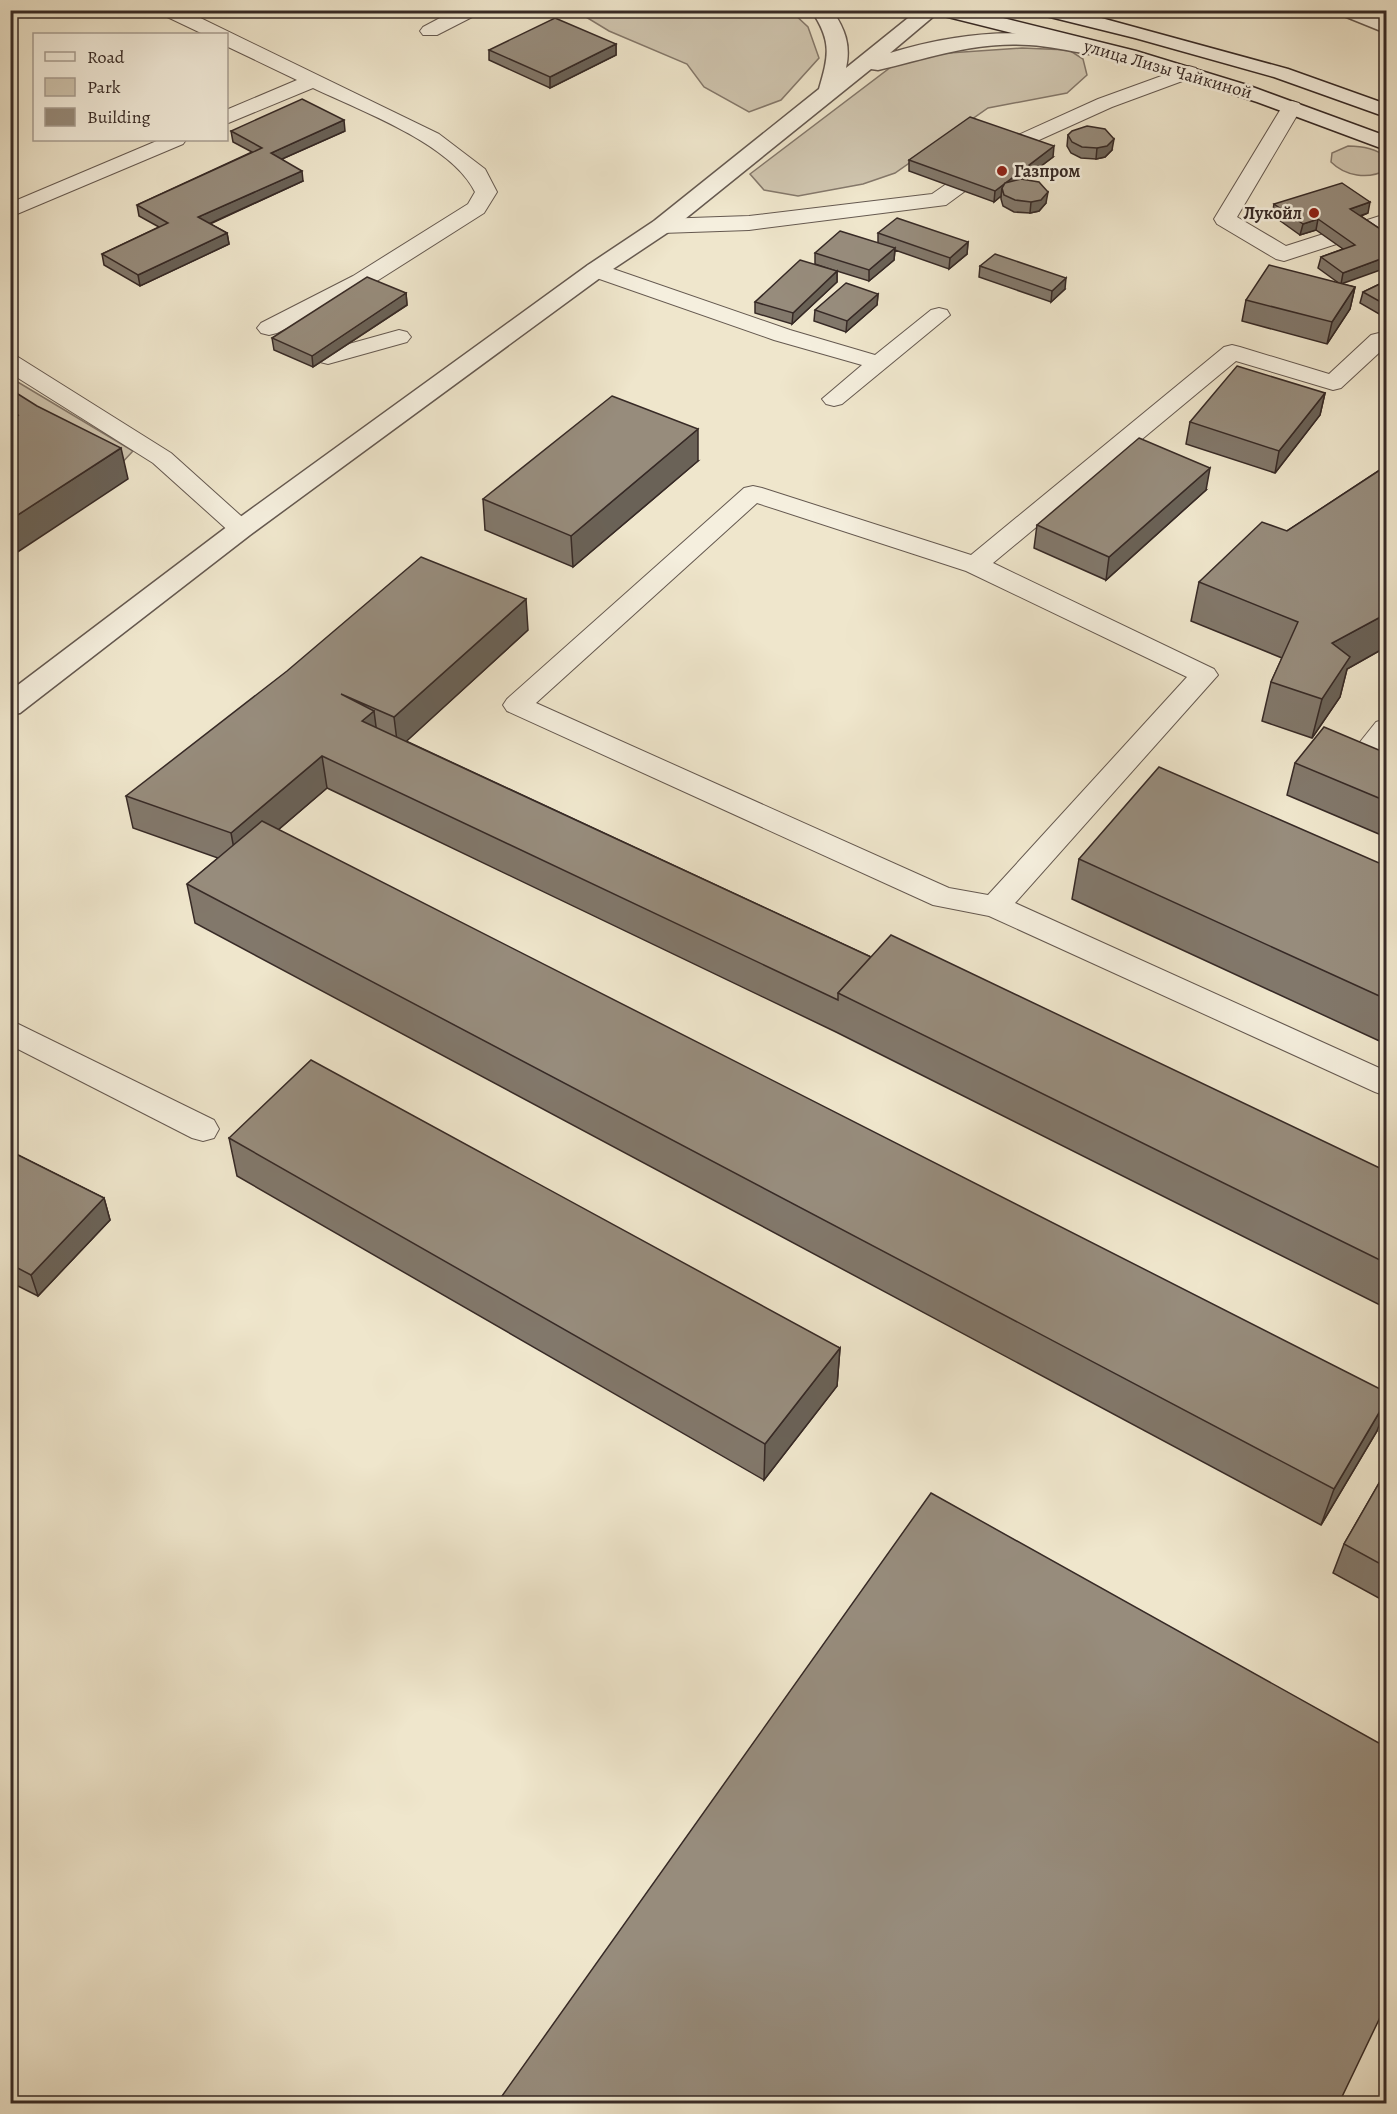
<svg xmlns="http://www.w3.org/2000/svg" width="1397" height="2114" viewBox="0 0 1397 2114" font-family="Alegreya,serif">
<style>
.green{fill:#d0c6b0;stroke:#84786b;stroke-width:1.5}
.lines{fill:none;stroke-linecap:round;stroke-linejoin:round}
.service-casing{stroke:#655950;stroke-width:2}
.minor-casing{stroke:#655950;stroke-width:3}
.secondary-casing{stroke:#372a26;stroke-width:3}
.service{fill:#f5efde;fill-rule:evenodd}
.minor{fill:#f5efde;fill-rule:evenodd}
.secondary{fill:#f5efde;fill-rule:evenodd}
.wall{fill:#82786b;stroke:#372a26;stroke-width:1.5}
.shaded-wall{fill:#6a6257;stroke:#372a26;stroke-width:1.5}
.building{fill:#978c7c;stroke:#372a26;stroke-width:1.5}
.poi-dot{fill:#8f2418;stroke:#f5efde;stroke-width:2}
.labels{text-anchor:middle;stroke-width:5;stroke-linejoin:round;paint-order:stroke}
.far-street-label{font-size:18px;fill:#372a26;stroke:#f5efde}
.far-poi-label{font-size:18px;font-weight:bold;fill:#372a26;stroke:#f5efde;text-anchor:start}
</style>
<rect width="100%" height="100%" fill="#efe6cc"/>
<filter id="stains"><feTurbulence type="fractalNoise" baseFrequency=".00333" numOctaves="4"/><feColorMatrix values="0 0 0 0 .2 0 0 0 0 .09 0 0 0 0 .02 0 0 0 .5 -.17"/></filter>
<radialGradient id="worn" r=".72"><stop offset=".6" stop-color="#630" stop-opacity="0"/><stop offset="1" stop-color="#630" stop-opacity=".3"/></radialGradient>
<!-- green -->
<g class="green">
<polygon points="576,11 791,11 808,27 819,58 781,100 749,112 704,87 687,64 609,31"/>
<polygon points="1022,48 1069,50 1083,59 1087,75 1067,93 988,108 895,173 863,184 798,196 764,190 750,174 895,64 934,54"/>
<path d="M 1348,146 C 1362,146 1375,148 1386,157 L 1386,170 C 1368,180 1345,176 1331,162 L 1332,153 Z"/>
<polygon points="11,378 133,451 118,467 11,406"/>
</g>
<g class="lines">
<defs>
<g id="service">
<path d="M 159,10 L 184,10 L 439,134 L 485,169 L 497,192 L 484,213 L 369,286 L 277,333 L 269,335 L 261,333 L 257,328 L 261,323 L 353,276 L 468,204 L 475,192 C 452,144 361,111 313,88 L 226,124 L 226,110 L 297,80 L 226,46 L 226,34 L 203,34 L 161,14 Z"/>
<polygon points="455,10 480,10 478,14 437,35 423,35 420,31 423,27"/>
<polygon points="1189,66 1196,68 1199,72 1196,76 1112,107 1028,145 946,205 749,230 662,233 654,231 651,226 654,221 662,219 749,216 932,194 1014,137 1098,99"/>
<polygon points="1292,101 1299,103 1302,107 1237,217 1286,246 1386,214 1386,228 1284,261 1276,259 1217,224 1214,219 1282,107 1285,103"/>
<polygon points="159,140 186,140 183,144 10,217 10,203"/>
<polygon points="596,263 790,330 875,355 931,310 939,308 947,310 950,315 842,404 834,406 826,404 822,399 862,365 774,340 588,275 585,270 588,265"/>
<polygon points="399,330 407,332 411,337 407,342 328,364 320,362 316,357 320,352"/>
<path d="M 1379,333 L 1386,335 L 1386,352 L 1381,351 L 1341,388 L 1333,390 L 1236,361 L 993,563 L 1214,669 L 1218,675 L 1015,903 L 1386,1071 L 1386,1096 L 1375,1092 L 989,916 L 933,905 L 507,711 L 503,705 L 507,699 L 744,488 L 753,486 L 762,488 L 971,555 L 1224,347 L 1232,345 L 1240,347 L 1329,374 L 1371,335 ZM 757,503 L 966,571 L 1187,677 L 988,895 L 949,888 L 536,703 Z"/>
<polygon points="10,355 18,357 171,453 250,524 254,529 250,534 241,537 232,534 153,463 10,373"/>
<polygon points="1386,719 1386,757 1364,748 1360,742 1376,722"/>
<polygon points="10,1020 214,1120 219,1129 214,1138 203,1141 192,1138 10,1045"/>
</g>
<g id="minor">
<path d="M 811,10 L 832,10 C 845,29 851,45 846,68 L 918,10 L 941,10 L 890,53 C 959,32 1026,26 1096,44 L 1099,48 L 1096,52 L 1089,54 C 1069,51 1049,46 1029,45 C 976,41 929,58 878,70 L 871,69 L 670,231 L 604,275 L 250,535 L 20,713 L 10,715 L 10,691 L 232,523 L 588,265 L 654,221 L 819,89 C 829,55 832,41 811,10 Z"/>
<polygon points="1336,10 1364,10 1386,20 1386,33 1339,14"/>
</g>
<g id="secondary">
<polygon points="933,10 971,10 1136,51 1247,85 1386,136 1386,150 1257,102 1152,68 936,14"/>
<polygon points="1035,10 1072,10 1288,69 1386,104 1386,117 1274,77 1135,38 1038,14"/>
</g>
</defs>
<!-- service casing -->
<use href="#service" class="service-casing"/>
<!-- minor casing -->
<use href="#minor" class="minor-casing"/>
<!-- secondary casing -->
<use href="#secondary" class="secondary-casing"/>
<!-- service -->
<use href="#service" class="service"/>
<!-- minor -->
<use href="#minor" class="minor"/>
<!-- secondary -->
<use href="#secondary" class="secondary"/>
</g>
<!-- wall -->
<g class="wall">
<polygon points="616,44 616,55 550,88 489,60 489,50"/>
<polygon points="231,131 345,131 282,159 303,181 210,224 227,233 229,244 140,286 104,265 102,254 159,227 139,216 137,205 252,152 233,142"/>
<polygon points="1068,135 1112,150 1105,157 1096,159 1081,158 1071,153 1067,146"/>
<polygon points="1053,157 1023,179 1046,203 1039,211 1030,213 1014,212 1003,206 1001,199 1001,196 994,202 909,171 909,160"/>
<polygon points="1274,204 1368,213 1361,216 1386,233 1341,284 1355,287 1350,309 1327,344 1242,321 1246,300 1340,284 1318,268 1321,257 1343,249 1316,230 1300,235 1272,215"/>
<polygon points="878,233 968,242 967,254 949,269 895,250 894,260 869,281 837,271 837,282 792,324 755,313 755,302 833,270 815,264 815,253 878,243"/>
<polygon points="980,266 1065,289 1051,302 979,277"/>
<polygon points="1386,281 1386,318 1360,303 1363,292"/>
<polygon points="406,293 407,305 313,367 274,350 272,338"/>
<polygon points="878,294 877,305 846,332 814,321 815,310"/>
<polygon points="1325,393 1320,415 1275,473 1186,444 1190,422"/>
<polygon points="698,461 573,567 485,530 483,499"/>
<polygon points="1386,466 1386,647 1347,669 1340,697 1312,738 1262,721 1271,682 1282,658 1191,621 1199,582 1287,531"/>
<polygon points="1206,490 1106,580 1034,548 1037,525"/>
<polygon points="528,630 406,741 871,957 1386,1171 1386,1308 836,1032 327,788 278,830 1377,1431 1321,1525 195,923 187,884 218,858 133,828 126,796"/>
<polygon points="1386,753 1386,837 1287,795 1295,763"/>
<polygon points="1079,859 1386,866 1386,1044 1072,899"/>
<polygon points="229,1138 840,1348 837,1386 764,1480 237,1176"/>
<polygon points="10,1151 104,1198 110,1220 38,1296 10,1282"/>
<polygon points="1386,1471 1386,1602 1333,1573 1344,1544"/>
</g>
<!-- shaded-wall -->
<g class="shaded-wall">
<polygon points="616,44 616,55 550,88 550,77"/>
<polygon points="344,120 345,131 273,163 271,153"/>
<polygon points="1114,139 1112,150 1105,157 1096,159 1097,148"/>
<polygon points="1054,146 1053,157 1004,194 1002,188 1001,196 994,202 995,191"/>
<polygon points="302,171 303,181 200,228 198,217"/>
<polygon points="1048,192 1046,203 1039,211 1030,213 1031,202"/>
<polygon points="1370,202 1368,213 1348,220 1350,209"/>
<polygon points="1318,219 1316,230 1300,235 1303,224"/>
<polygon points="227,233 229,244 140,286 138,275"/>
<polygon points="968,242 967,254 949,269 950,258"/>
<polygon points="895,248 894,260 869,281 869,270"/>
<polygon points="1386,257 1386,268 1341,284 1343,273"/>
<polygon points="837,271 837,282 792,324 793,313"/>
<polygon points="1066,278 1065,289 1051,302 1052,291"/>
<polygon points="1355,287 1350,309 1327,344 1332,322"/>
<polygon points="406,293 407,305 313,367 312,356"/>
<polygon points="878,294 877,305 846,332 847,321"/>
<polygon points="1325,393 1320,415 1275,473 1279,451"/>
<polygon points="698,429 698,461 573,567 571,536"/>
<polygon points="121,448 128,479 10,557 10,520"/>
<polygon points="1210,468 1206,490 1106,580 1109,557"/>
<polygon points="526,599 528,630 398,749 394,717"/>
<polygon points="1386,614 1386,647 1347,669 1340,697 1312,738 1322,699 1332,643"/>
<polygon points="374,711 378,742 362,721"/>
<polygon points="322,756 327,788 237,865 231,833"/>
<polygon points="104,1198 110,1220 38,1296 31,1275"/>
<polygon points="840,1348 837,1386 764,1480 765,1444"/>
<polygon points="1386,1401 1386,1406 1377,1431 1321,1525 1334,1489"/>
</g>
<!-- building -->
<g class="building">
<polygon points="555,18 616,44 550,77 489,50"/>
<polygon points="302,99 344,120 271,153 302,171 198,217 227,233 138,275 102,254 168,223 137,205 262,148 231,131"/>
<polygon points="970,117 1054,146 995,191 909,160"/>
<polygon points="1087,126 1105,129 1114,139 1107,146 1097,148 1082,147 1072,142 1068,135 1072,131"/>
<polygon points="1021,179 1039,182 1048,192 1041,200 1031,202 1015,200 1004,195 1002,188 1005,183"/>
<polygon points="1342,183 1370,202 1350,209 1386,233 1382,235 1386,237 1386,257 1343,273 1321,257 1355,245 1318,219 1303,224 1274,204"/>
<polygon points="897,218 968,242 950,258 878,233"/>
<polygon points="840,231 895,248 869,270 815,253"/>
<polygon points="995,254 1066,278 1052,291 980,266"/>
<polygon points="800,260 837,271 793,313 755,302"/>
<polygon points="1269,265 1355,287 1332,322 1246,300"/>
<polygon points="367,277 406,293 312,356 272,338"/>
<polygon points="1386,281 1386,305 1363,292"/>
<polygon points="846,283 878,294 847,321 815,310"/>
<polygon points="1237,366 1325,393 1279,451 1190,422"/>
<polygon points="10,389 37,406 121,448 10,520 10,419 19,415 10,419"/>
<polygon points="612,396 698,429 571,536 483,499"/>
<polygon points="1139,438 1210,468 1109,557 1037,525"/>
<polygon points="1386,466 1386,614 1332,643 1350,657 1322,699 1271,682 1298,622 1199,582 1262,522 1287,531"/>
<polygon points="421,557 526,599 394,717 341,694 374,711 362,721 871,957 838,993 838,1000 322,756 231,833 126,796 287,671"/>
<polygon points="1324,727 1386,753 1386,801 1295,763"/>
<polygon points="1159,767 1386,866 1386,999 1079,859"/>
<polygon points="262,821 1386,1392 1386,1401 1334,1489 187,884"/>
<polygon points="891,935 1386,1171 1386,1263 838,993"/>
<polygon points="311,1060 840,1348 765,1444 229,1138"/>
<polygon points="10,1151 104,1198 31,1275 10,1264"/>
<polygon points="1386,1471 1386,1567 1344,1544"/>
<polygon points="931,1493 1386,1747 1386,2005 1339,2103 497,2103"/>
</g>
<!-- markers -->
<g class="poi-dot">
<circle cx="1002" cy="171" r="6"/>
<circle cx="1314" cy="213" r="6"/>
</g>
<g class="labels">
<!-- far-street labels -->
<g class="far-street-label">
<text transform="translate(1168 69) rotate(16)" y="6">улица Лизы Чайкиной</text>
</g>
<!-- far-poi labels -->
<g class="far-poi-label">
<text x="1014" y="177">Газпром</text>
<text x="1302" y="219" text-anchor="end">Лукойл</text>
</g>
</g>
<!-- margin -->
<rect width="1397" height="2114" fill="none" stroke="#efe6cc" stroke-width="36"/>
<rect x="12" y="12" width="1373" height="2090" fill="none" stroke="#372a26" stroke-width="3"/>
<rect x="18" y="18" width="1361" height="2078" fill="none" stroke="#372a26" stroke-width="1.5"/>
<!-- legend -->
<rect x="33" y="33" width="195" height="108" fill="#f5efde" stroke="#a9a094" stroke-width="1.5"/>
<rect x="45" y="52" width="30" height="9" fill="#f5efde" stroke="#a9a094" stroke-width="1.5"/>
<text x="87" y="63" font-size="18" fill="#372a26">Road</text>
<rect x="45" y="78" width="30" height="18" fill="#d0c6b0" stroke="#a9a094" stroke-width="1.5"/>
<text x="87" y="93" font-size="18" fill="#372a26">Park</text>
<rect x="45" y="108" width="30" height="18" fill="#978c7c" stroke="#a9a094" stroke-width="1.5"/>
<text x="87" y="123" font-size="18" fill="#372a26">Building</text>
<rect width="100%" height="100%" filter="url(#stains)"/>
<rect width="100%" height="100%" fill="url(#worn)"/>
</svg>
